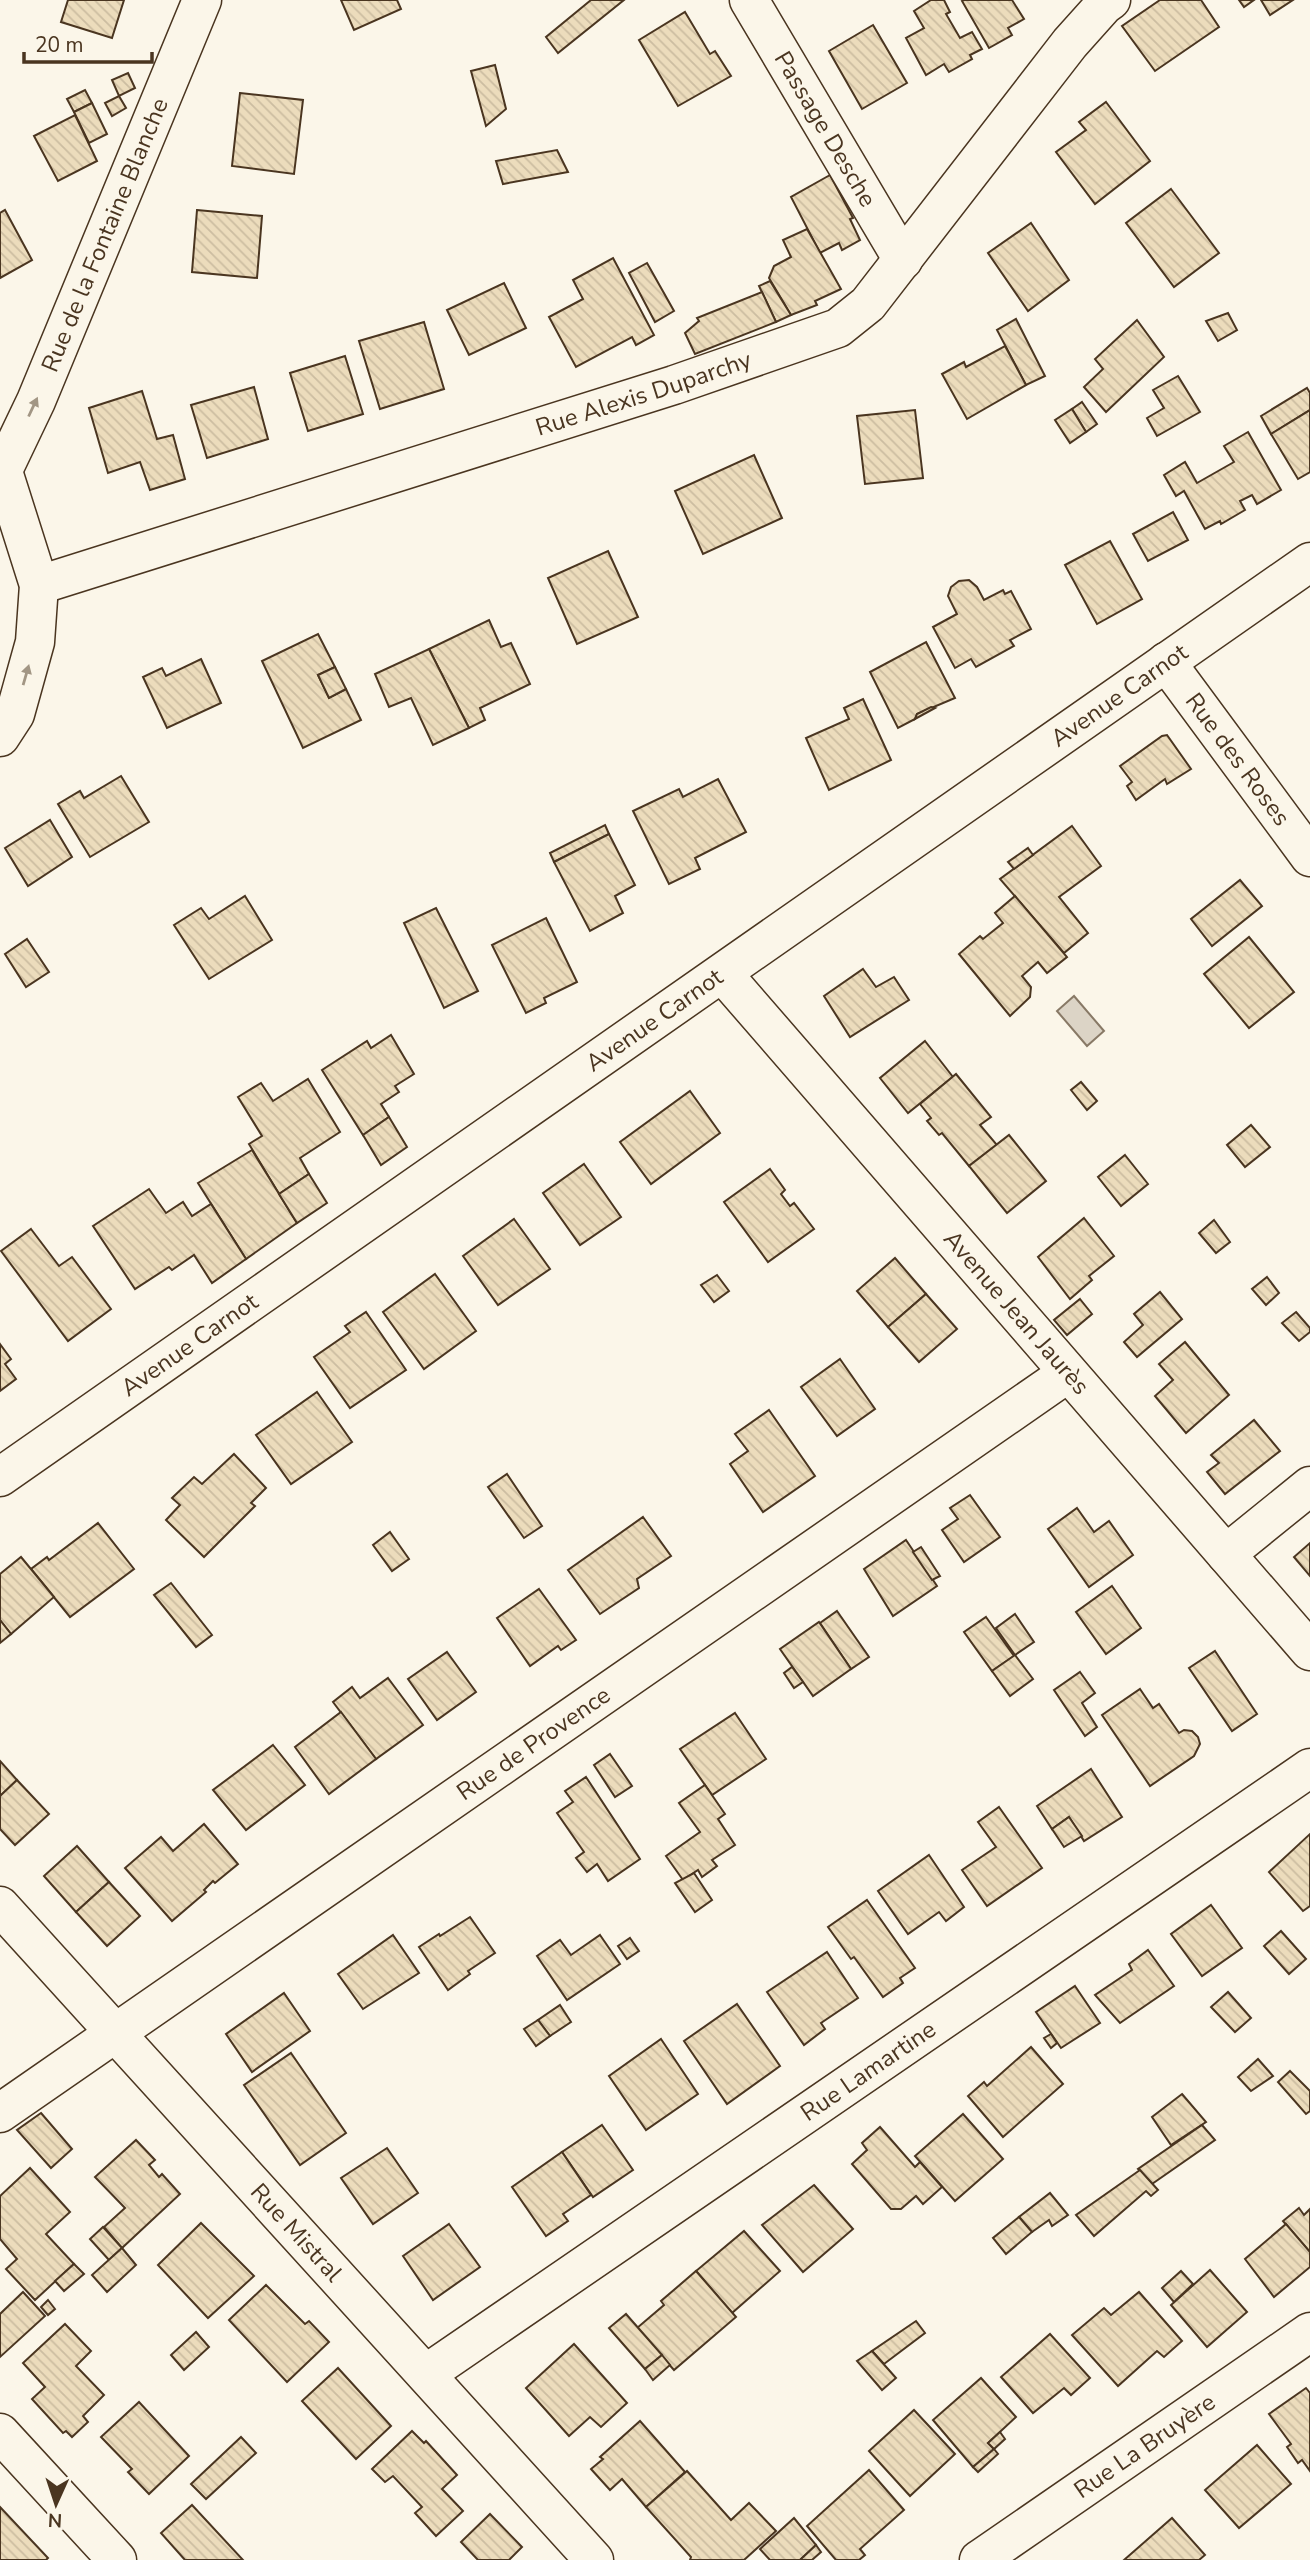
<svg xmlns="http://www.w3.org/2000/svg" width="1310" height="2560" viewBox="0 0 1310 2560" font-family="'Nunito Sans',sans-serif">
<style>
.water{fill:#dcd4c6;stroke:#887966;stroke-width:2}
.building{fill:url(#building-back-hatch);stroke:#4a3520;stroke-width:2}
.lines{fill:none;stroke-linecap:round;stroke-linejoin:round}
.minor-casing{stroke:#4a3520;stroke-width:41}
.minor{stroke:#fbf6e9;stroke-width:38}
.oneway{fill:#a29684}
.labels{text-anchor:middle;stroke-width:5;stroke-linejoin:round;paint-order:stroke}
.street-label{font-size:24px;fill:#4a3520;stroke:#fbf6e9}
</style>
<defs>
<pattern id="building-back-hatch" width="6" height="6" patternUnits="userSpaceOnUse" patternTransform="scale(1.75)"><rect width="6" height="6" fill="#ecdcbc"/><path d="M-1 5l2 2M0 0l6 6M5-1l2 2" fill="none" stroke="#ccbda1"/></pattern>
</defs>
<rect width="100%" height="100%" fill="#fbf6e9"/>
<!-- water -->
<polygon class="water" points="1074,996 1104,1031 1087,1046 1057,1011"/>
<!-- building -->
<g class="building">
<polygon points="68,0 124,0 112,38 61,22"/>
<polygon points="341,0 397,0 401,9 354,30"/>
<polygon points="591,0 624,0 558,53 546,37"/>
<polygon points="931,0 944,0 950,12 946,14 960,38 972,32 982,49 970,55 972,59 949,72 944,64 926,75 906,38 924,28 914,11"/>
<polygon points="964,0 1012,0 1024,19 1008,28 1012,35 989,48 962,1"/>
<polygon points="1160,0 1201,0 1219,27 1155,71 1122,26"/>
<polygon points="1239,0 1254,0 1244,7"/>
<polygon points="1261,0 1293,0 1270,15"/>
<polygon points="685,12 710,54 715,51 731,76 678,106 639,40"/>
<polygon points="873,25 907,83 862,109 829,51"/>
<polygon points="495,65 506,109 486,126 471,71"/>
<polygon points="128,73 135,88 119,96 112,80"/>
<polygon points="85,90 92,103 74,112 67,99"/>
<polygon points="240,93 303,100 294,174 232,166"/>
<polygon points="119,96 126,108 112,116 105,103"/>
<polygon points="1106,102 1150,161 1095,204 1056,152 1086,130 1079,122"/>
<polygon points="92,103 107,134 89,143 74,112"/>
<polygon points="75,115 97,161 58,181 34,136"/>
<polygon points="557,150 568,172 503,184 496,161"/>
<polygon points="830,175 853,218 850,219 860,240 842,250 839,243 820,253 791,197"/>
<polygon points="1171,189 1219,253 1174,287 1126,223"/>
<polygon points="5,210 32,260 0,278 0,213"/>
<polygon points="197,210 262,216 257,278 192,272"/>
<polygon points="1031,223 1069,280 1028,311 988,253"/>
<polygon points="807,229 841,289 815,301 817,305 791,315 769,278 774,266 791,257 783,240"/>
<polygon points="613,258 654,335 636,345 632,337 576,367 549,317 583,299 573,280"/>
<polygon points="647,263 674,311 655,322 629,273"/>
<polygon points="770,281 791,315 776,322 759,286"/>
<polygon points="504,283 526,328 469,355 447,310"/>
<polygon points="762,292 776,322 695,354 685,333 699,321 697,318"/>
<polygon points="1228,313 1237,330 1218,341 1206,321"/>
<polygon points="1016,319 1045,376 1026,385 997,330"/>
<polygon points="1137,320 1164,357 1106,412 1084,387 1103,369 1095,359"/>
<polygon points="424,322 444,389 380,409 359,341"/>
<polygon points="1005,346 1026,385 967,419 942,374 964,362 966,367"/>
<polygon points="345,356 363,414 308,431 290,373"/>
<polygon points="1178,376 1200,412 1157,436 1147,418 1164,408 1153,390"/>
<polygon points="254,387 268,439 207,458 191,405"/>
<polygon points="1307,388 1310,393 1310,410 1271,434 1261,416"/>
<polygon points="142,391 157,439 173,435 185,479 150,490 140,462 108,473 89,408"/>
<polygon points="1082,402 1097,424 1086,432 1072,409"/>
<polygon points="1072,409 1086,432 1070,443 1055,420"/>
<polygon points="915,410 923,478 865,484 857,416"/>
<polygon points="1310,410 1310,472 1298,479 1271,434"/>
<polygon points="1248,432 1281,490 1257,504 1252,495 1240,501 1245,510 1221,524 1220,521 1205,529 1184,491 1176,496 1164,475 1185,462 1197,483 1234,462 1224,446"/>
<polygon points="754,455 782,518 703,554 675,491"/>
<polygon points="1173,512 1188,540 1148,561 1133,534"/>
<polygon points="1110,541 1142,599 1097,624 1065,565"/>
<polygon points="608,551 638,617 577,644 548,578"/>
<polygon points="969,580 977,587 984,600 1003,590 1005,594 1011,591 1031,629 1010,640 1014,646 976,667 971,659 955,668 933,627 957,614 948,596 951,587 959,581"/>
<polygon points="489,620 501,647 511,643 530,684 480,708 485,720 469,728 429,649"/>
<polygon points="318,634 335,667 318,675 329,698 346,689 361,720 303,748 262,661"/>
<polygon points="926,642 955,698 917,714 915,719 898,728 870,672"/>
<polygon points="429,649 469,728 433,745 411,698 389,707 375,674"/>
<polygon points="201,659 221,703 167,728 143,677 162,668 166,676"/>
<polygon points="335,667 346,689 329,698 318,675"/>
<polygon points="863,699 891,760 829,790 806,738 849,719 844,708"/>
<polygon points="931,707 935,708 915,719 917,714"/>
<polygon points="1167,735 1191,769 1167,784 1165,779 1136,800 1127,786 1132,782 1120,766 1162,736"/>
<polygon points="121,776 149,822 90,857 58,804 80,791 84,798"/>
<polygon points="718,779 746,832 695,858 700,869 669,884 633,811 679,789 683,797"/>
<polygon points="50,820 72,857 28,886 5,848"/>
<polygon points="605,825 609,834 554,862 550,853"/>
<polygon points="1072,826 1101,866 1059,897 1088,933 1064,953 1000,879"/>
<polygon points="609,834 635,885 615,896 623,913 590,931 554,862"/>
<polygon points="1028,848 1033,855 1014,869 1008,862"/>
<polygon points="1240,880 1262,906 1212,946 1191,919"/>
<polygon points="245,896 272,940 209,979 174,925 201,908 209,919"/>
<polygon points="1015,896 1067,957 1047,973 1038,962 1022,976 1031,987 1030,997 1010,1016 959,954 980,936 983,939 1003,923 995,913"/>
<polygon points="436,908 478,991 444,1008 404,923"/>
<polygon points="546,918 577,982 544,998 546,1003 526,1013 492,945"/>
<polygon points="1249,937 1294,992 1249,1028 1204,974"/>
<polygon points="27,939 49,972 26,987 5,954"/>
<polygon points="863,969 876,987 894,977 909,1000 850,1037 824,996"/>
<polygon points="391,1035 414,1074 395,1086 399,1092 381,1104 389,1117 363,1135 322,1070 367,1041 371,1048"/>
<polygon points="925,1041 953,1077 908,1113 880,1078"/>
<polygon points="956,1074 991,1117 980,1125 997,1145 969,1166 942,1133 939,1135 927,1121 931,1118 920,1104"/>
<polygon points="308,1079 340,1132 300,1158 309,1174 279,1194 249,1144 262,1136 238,1097 261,1083 273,1101"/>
<polygon points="1081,1082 1097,1101 1087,1110 1071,1090"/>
<polygon points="690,1091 720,1133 651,1184 620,1142"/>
<polygon points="389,1117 407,1147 381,1165 363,1135"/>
<polygon points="1251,1125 1270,1147 1245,1167 1227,1145"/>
<polygon points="1009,1135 1046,1181 1007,1213 969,1166"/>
<polygon points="252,1150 297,1223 246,1259 198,1183"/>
<polygon points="1125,1155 1148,1184 1121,1206 1098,1177"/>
<polygon points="584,1164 621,1217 580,1245 543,1193"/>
<polygon points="770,1169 785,1190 781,1194 790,1206 794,1203 814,1229 768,1262 724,1202"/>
<polygon points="309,1174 327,1203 297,1223 279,1194"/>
<polygon points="149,1189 166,1213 183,1202 192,1216 211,1204 246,1259 212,1283 194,1255 172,1270 169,1267 135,1289 93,1226"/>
<polygon points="1084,1218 1114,1256 1089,1276 1092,1280 1070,1299 1038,1257"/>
<polygon points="514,1219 550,1269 498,1305 463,1256"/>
<polygon points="1214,1220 1230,1242 1216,1253 1199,1233"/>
<polygon points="31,1229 59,1266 72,1257 111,1309 68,1341 1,1251"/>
<polygon points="895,1258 926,1294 888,1327 857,1291"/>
<polygon points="435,1274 476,1331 424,1369 383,1312"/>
<polygon points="717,1275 729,1291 714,1302 701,1285"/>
<polygon points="1267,1277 1279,1293 1266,1305 1252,1289"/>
<polygon points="1160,1292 1182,1319 1137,1357 1124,1342 1143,1325 1134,1314"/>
<polygon points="926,1294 957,1329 919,1362 888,1327"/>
<polygon points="1080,1299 1092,1314 1067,1335 1054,1320"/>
<polygon points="366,1312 406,1370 350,1408 314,1357 350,1332 345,1326"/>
<polygon points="1296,1312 1310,1328 1310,1332 1299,1341 1282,1323"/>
<polygon points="1185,1342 1229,1395 1186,1433 1155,1396 1173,1380 1159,1364"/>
<polygon points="0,1344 11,1359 5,1364 16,1379 0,1391"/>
<polygon points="840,1359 875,1409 837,1436 801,1387"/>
<polygon points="317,1392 352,1442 291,1484 256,1435"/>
<polygon points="769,1410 815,1476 763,1512 730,1464 748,1451 735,1434"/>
<polygon points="1254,1420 1280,1451 1225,1494 1207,1472 1219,1463 1211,1455"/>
<polygon points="234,1454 266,1488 251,1503 255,1506 204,1557 166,1520 180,1505 172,1498 194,1477 202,1484"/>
<polygon points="507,1474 542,1526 524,1538 488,1487"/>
<polygon points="970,1495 1000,1537 964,1562 942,1530 958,1519 950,1508"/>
<polygon points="1077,1508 1094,1532 1109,1521 1133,1555 1089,1587 1048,1529"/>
<polygon points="643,1517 671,1556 637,1579 639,1588 600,1614 568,1570"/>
<polygon points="98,1523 134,1569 70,1617 31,1569 47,1557 49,1560"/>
<polygon points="390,1532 409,1559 392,1571 373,1545"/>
<polygon points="906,1540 937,1586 893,1616 864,1569"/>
<polygon points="1310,1543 1310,1576 1294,1557"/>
<polygon points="921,1547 940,1576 932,1580 913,1552"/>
<polygon points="21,1557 54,1597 11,1634 0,1620 0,1574"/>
<polygon points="171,1583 212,1635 196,1647 154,1595"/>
<polygon points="1112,1586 1141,1628 1106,1654 1076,1612"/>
<polygon points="539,1589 576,1640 561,1650 558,1646 530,1666 497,1618"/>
<polygon points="837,1611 869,1657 851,1669 820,1623"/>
<polygon points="1015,1614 1034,1642 1015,1655 996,1628"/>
<polygon points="986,1617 1014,1656 992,1671 964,1632"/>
<polygon points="0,1620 11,1634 0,1643"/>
<polygon points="819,1622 851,1669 813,1696 780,1649"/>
<polygon points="1215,1651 1257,1714 1232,1731 1189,1668"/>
<polygon points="447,1652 476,1692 437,1720 408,1679"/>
<polygon points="1015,1655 1033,1679 1010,1696 992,1671"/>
<polygon points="792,1667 803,1682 794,1688 784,1673"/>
<polygon points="1080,1672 1095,1693 1082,1703 1097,1727 1085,1736 1054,1690"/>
<polygon points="388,1678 423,1725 376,1759 333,1702 352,1687 360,1698"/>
<polygon points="1140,1689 1153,1708 1159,1704 1179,1733 1184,1730 1192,1731 1198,1737 1200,1744 1194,1756 1150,1786 1102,1715"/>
<polygon points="341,1712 376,1759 329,1794 295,1747"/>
<polygon points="735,1713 766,1759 712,1795 680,1749"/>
<polygon points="273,1745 305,1785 246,1830 213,1790"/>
<polygon points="610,1754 632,1786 615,1797 594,1765"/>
<polygon points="0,1761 17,1780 0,1796"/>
<polygon points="1091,1769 1122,1817 1084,1841 1069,1817 1052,1829 1037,1806"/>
<polygon points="586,1777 640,1859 608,1881 597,1864 587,1872 576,1858 584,1852 557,1813 573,1802 565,1791"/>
<polygon points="17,1780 49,1814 15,1845 0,1829 0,1796"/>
<polygon points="705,1785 725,1814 718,1819 735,1845 712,1860 717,1866 702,1877 698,1870 683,1880 666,1856 700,1832 679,1803"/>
<polygon points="999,1807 1042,1868 987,1906 962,1870 996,1847 978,1822"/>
<polygon points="1069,1817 1082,1836 1064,1847 1052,1829"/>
<polygon points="204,1824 238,1864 215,1883 213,1881 204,1890 206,1892 172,1921 125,1868 161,1837 173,1851"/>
<polygon points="1310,1834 1310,1906 1303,1911 1269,1872"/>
<polygon points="77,1846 109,1882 76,1912 44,1876"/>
<polygon points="929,1855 964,1907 946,1921 939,1912 908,1934 878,1891"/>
<polygon points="694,1873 712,1900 695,1912 675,1883"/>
<polygon points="109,1882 140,1916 107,1946 76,1912"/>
<polygon points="867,1900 915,1968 900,1978 903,1983 883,1997 854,1957 851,1959 828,1927"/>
<polygon points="1211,1905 1242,1948 1202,1976 1171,1934"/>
<polygon points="470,1917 495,1953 468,1971 470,1974 448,1990 419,1947 439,1934 440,1936"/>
<polygon points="1281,1931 1306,1959 1289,1974 1264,1946"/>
<polygon points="393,1935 419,1973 363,2009 338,1974"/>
<polygon points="600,1935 620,1964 567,2000 537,1956 560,1940 571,1955"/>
<polygon points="630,1938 639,1951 627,1959 618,1946"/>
<polygon points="1148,1950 1174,1986 1120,2023 1095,1995 1132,1970 1129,1964"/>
<polygon points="827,1952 858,1998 821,2023 825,2029 804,2045 767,1992"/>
<polygon points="1075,1986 1100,2023 1061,2048 1036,2012"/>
<polygon points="1228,1992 1251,2018 1235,2032 1211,2007"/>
<polygon points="284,1993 310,2031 252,2072 226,2034"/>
<polygon points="737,2004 780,2066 727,2104 684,2041"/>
<polygon points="560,2005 571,2022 550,2036 538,2020"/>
<polygon points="538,2020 550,2036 536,2046 524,2029"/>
<polygon points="1051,2034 1057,2043 1051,2048 1044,2038"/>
<polygon points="661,2039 698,2094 646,2130 609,2076"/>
<polygon points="1031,2047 1063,2084 1003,2137 968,2096 984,2082 987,2086"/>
<polygon points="291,2053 346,2133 300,2165 244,2085"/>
<polygon points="1258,2059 1273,2076 1251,2091 1238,2077"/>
<polygon points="1290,2071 1310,2091 1310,2111 1306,2114 1278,2082"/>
<polygon points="1182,2094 1206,2122 1171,2145 1152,2117"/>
<polygon points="41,2113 72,2149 51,2168 17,2130"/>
<polygon points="963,2114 1003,2159 955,2201 915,2156"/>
<polygon points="602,2125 633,2170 593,2197 562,2152"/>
<polygon points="1202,2125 1215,2140 1152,2184 1138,2169"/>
<polygon points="880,2127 915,2167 920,2162 942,2187 923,2204 916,2196 901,2209 891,2209 852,2164 867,2150 862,2143"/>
<polygon points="136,2140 155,2160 149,2165 159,2177 162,2174 180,2194 122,2248 104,2227 125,2208 95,2177"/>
<polygon points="387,2148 418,2193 373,2224 341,2178"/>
<polygon points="562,2152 591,2195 563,2214 568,2221 546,2236 512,2187"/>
<polygon points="30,2168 70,2212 46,2234 74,2264 35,2300 6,2269 17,2259 0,2239 0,2196"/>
<polygon points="1140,2170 1158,2190 1151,2196 1146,2191 1094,2236 1076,2215"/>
<polygon points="814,2185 853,2229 803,2272 762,2225"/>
<polygon points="1050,2193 1068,2215 1052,2226 1049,2220 1032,2232 1019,2217"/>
<polygon points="1299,2208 1304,2215 1310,2209 1310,2252 1283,2221"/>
<polygon points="1019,2217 1032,2232 1006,2254 993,2238"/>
<polygon points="201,2223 254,2276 208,2318 158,2265"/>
<polygon points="449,2224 480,2267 433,2300 403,2256"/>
<polygon points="1286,2224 1310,2252 1310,2267 1274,2297 1245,2259"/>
<polygon points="103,2227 122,2248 109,2260 90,2239"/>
<polygon points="744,2231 780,2271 732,2313 696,2271"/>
<polygon points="122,2248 136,2265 107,2292 92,2275"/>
<polygon points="74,2264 84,2274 64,2291 55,2281"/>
<polygon points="1210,2270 1247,2312 1207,2347 1171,2305"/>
<polygon points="696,2271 736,2317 674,2370 637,2328 664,2305 661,2301"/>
<polygon points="1181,2271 1193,2284 1174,2302 1162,2288"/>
<polygon points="266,2285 305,2324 309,2321 329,2342 287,2382 229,2320"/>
<polygon points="23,2292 45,2316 0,2357 0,2314"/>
<polygon points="1139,2292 1182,2341 1164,2357 1157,2351 1118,2386 1072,2335 1104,2308 1111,2315"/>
<polygon points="48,2300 55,2309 48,2315 41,2307"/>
<polygon points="626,2314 662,2355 645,2369 609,2328"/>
<polygon points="916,2321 925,2333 884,2364 872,2351"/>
<polygon points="65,2324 91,2351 76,2366 104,2395 83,2416 88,2422 72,2437 66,2431 63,2433 32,2399 45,2387 23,2363"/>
<polygon points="196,2332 209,2347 184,2370 171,2355"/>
<polygon points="1050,2334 1090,2378 1071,2395 1064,2388 1033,2413 1001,2377"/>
<polygon points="574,2344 627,2403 601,2427 590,2417 569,2436 526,2388"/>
<polygon points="872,2351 896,2378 882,2390 857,2361"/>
<polygon points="662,2355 670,2365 653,2380 645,2369"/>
<polygon points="338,2368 391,2426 356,2459 302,2401"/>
<polygon points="981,2378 1016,2417 988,2443 994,2449 973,2467 933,2420"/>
<polygon points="1306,2388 1310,2393 1310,2471 1302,2460 1298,2463 1287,2447 1291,2444 1269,2414"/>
<polygon points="139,2402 189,2456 149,2494 128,2472 132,2469 101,2437"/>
<polygon points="914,2410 955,2454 910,2496 869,2451"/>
<polygon points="640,2421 685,2472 646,2507 622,2479 610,2490 591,2469 603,2459 600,2457"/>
<polygon points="412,2431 424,2443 426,2441 457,2475 442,2489 463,2511 436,2536 415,2513 422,2507 393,2476 385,2482 372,2469"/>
<polygon points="1000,2432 1005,2439 994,2449 988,2443"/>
<polygon points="241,2437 256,2453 206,2499 191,2484"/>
<polygon points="1257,2445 1291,2484 1239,2528 1205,2490"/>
<polygon points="994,2449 998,2454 978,2472 973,2467"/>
<polygon points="869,2470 904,2510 860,2549 865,2555 859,2560 836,2560 807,2526"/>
<polygon points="687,2471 731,2520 749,2503 776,2531 744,2560 690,2560 691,2557 646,2507"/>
<polygon points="192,2505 243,2560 185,2560 161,2533"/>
<polygon points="0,2507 48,2558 46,2560 0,2560"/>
<polygon points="490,2514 522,2547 509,2560 478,2560 461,2542"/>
<polygon points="794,2518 816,2545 800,2560 770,2560 760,2549"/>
<polygon points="1172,2518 1205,2555 1199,2560 1124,2560"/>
<polygon points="816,2545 821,2552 812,2560 800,2560"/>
</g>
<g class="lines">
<defs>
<g id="minor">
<path id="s1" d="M 749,0 L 903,260"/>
<polyline points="0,462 39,585 35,642 15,714 0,737"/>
<path id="s2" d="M 4,468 L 36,401 L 202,0"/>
<path id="s3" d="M 39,585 L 674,385 L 838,328 L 868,304 L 1070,43 L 1104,5 L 1111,0"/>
<path id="s4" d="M 1166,662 L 1310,857"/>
<path id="s5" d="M 723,974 L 1310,1651"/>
<path id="s6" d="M 0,1477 L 1310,562"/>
<polyline points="1226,1554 1310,1486"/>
<path id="s7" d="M 0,1906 L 594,2560"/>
<path id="s8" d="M 0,2113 L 1068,1373"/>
<path id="s9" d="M 426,2374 L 1310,1768"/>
<polyline points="0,2433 117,2560"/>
<path id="s10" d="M 979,2560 L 1310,2332"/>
</g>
</defs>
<!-- minor casing -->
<use href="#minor" class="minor-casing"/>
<!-- minor -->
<use href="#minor" class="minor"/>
</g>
<!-- one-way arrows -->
<defs><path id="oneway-solid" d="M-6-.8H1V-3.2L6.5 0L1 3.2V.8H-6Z" transform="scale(1.75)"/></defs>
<g class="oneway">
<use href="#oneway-solid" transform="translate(33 407) rotate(-65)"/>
<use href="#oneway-solid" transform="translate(26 675) rotate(-74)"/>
</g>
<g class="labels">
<!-- street labels -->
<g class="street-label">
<text dy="8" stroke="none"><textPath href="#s1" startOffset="150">Passage Desche</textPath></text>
<text dy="8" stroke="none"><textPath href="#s2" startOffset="254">Rue de la Fontaine Blanche</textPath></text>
<text dy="8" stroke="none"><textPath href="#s3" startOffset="634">Rue Alexis Duparchy</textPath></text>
<text dy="8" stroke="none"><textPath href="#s6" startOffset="1365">Avenue Carnot</textPath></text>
<text dy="8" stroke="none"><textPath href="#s4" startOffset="121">Rue des Roses</textPath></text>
<text dy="8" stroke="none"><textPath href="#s6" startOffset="798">Avenue Carnot</textPath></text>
<text dy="8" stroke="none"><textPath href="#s5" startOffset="448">Avenue Jean Jaurès</textPath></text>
<text dy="8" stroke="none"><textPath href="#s6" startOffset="231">Avenue Carnot</textPath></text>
<text dy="8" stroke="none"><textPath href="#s8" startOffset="649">Rue de Provence</textPath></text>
<text dy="8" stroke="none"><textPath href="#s9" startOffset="536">Rue Lamartine</textPath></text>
<text dy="8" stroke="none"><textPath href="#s7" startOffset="441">Rue Mistral</textPath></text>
<text dy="8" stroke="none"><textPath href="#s10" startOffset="201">Rue La Bruyère</textPath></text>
</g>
</g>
<!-- north arrow -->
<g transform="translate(56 2504) rotate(183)" stroke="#fbf6e9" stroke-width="5" paint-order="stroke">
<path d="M0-5L12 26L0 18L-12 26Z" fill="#4a3520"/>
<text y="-10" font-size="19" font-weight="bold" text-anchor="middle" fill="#4a3520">N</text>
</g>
<!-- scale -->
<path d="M24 52v10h128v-10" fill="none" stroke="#4a3520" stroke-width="3.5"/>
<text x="35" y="52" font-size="21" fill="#4a3520" stroke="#fbf6e9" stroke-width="5" paint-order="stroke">20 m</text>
</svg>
